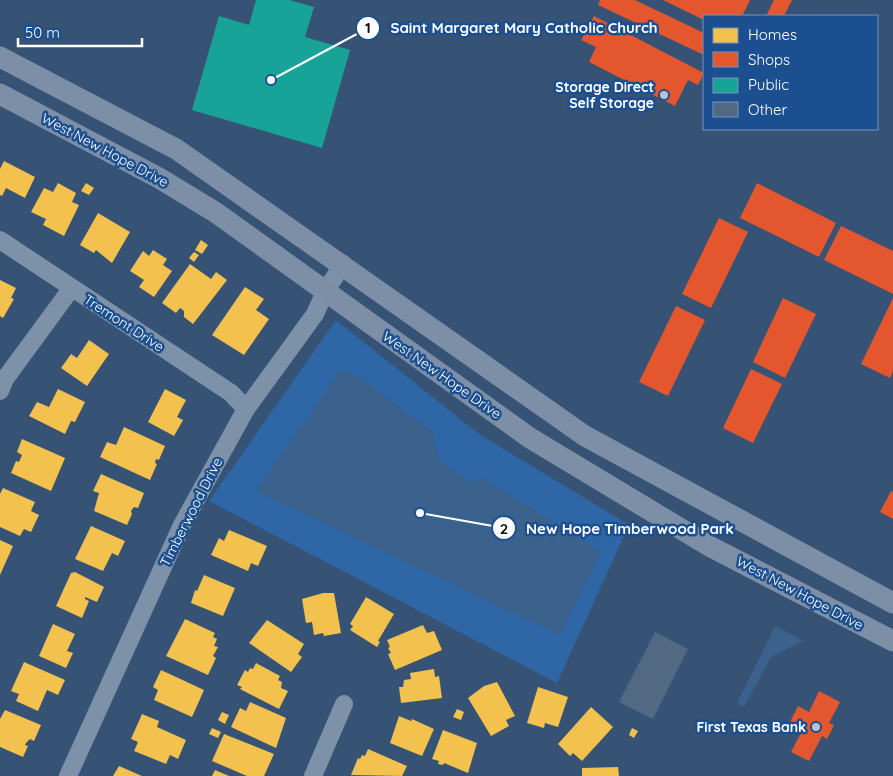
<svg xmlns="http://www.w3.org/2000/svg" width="893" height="776" viewBox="0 0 893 776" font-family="Quicksand,sans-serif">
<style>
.green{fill:#2f66a5}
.water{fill:#3b618d}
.homes{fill:#f2c14e}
.shops{fill:#e4572e}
.public{fill:#17a398}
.building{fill:#526984}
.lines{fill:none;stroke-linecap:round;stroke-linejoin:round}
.minor{stroke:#7d92a8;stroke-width:18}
.major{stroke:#7d8ea7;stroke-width:21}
.poi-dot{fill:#b9c2ce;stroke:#1b4f8f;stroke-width:2}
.labels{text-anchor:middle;stroke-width:5;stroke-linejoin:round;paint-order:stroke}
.poi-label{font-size:14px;font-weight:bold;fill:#fff;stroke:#1b4f8f;text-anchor:end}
.street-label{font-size:14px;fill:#fff;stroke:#1b4f8f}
.leader{fill:none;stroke:#fff;stroke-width:2}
.callout-dot{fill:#fff;stroke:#1b4f8f;stroke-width:2}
.mark-label{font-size:15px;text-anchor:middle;font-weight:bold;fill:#111}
.callout-label{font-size:15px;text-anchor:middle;font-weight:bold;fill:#fff;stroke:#1b4f8f;stroke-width:5;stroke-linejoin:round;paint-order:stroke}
</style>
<rect width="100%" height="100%" fill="#365274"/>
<!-- green -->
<polygon class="green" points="336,320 479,434 629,525 557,683 209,501"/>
<!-- water -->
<g class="water">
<polygon points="341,369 365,381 433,432 438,460 470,483 481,477 601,552 560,635 256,491"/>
<polygon points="775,626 804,641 771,657 744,707 737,703"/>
</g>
<!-- homes -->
<g class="homes">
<polygon points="4,161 35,177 25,198 6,188 2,196 0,195 0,169"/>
<polygon points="58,183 76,193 72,202 79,205 64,236 43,225 46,219 31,212 44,188 53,192"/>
<polygon points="86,183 94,188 89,195 81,191"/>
<polygon points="98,213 130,232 112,263 96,250 94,253 80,245"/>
<polygon points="201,240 208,245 202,254 195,250"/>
<polygon points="153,250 167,259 163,265 172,271 154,297 139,287 144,280 130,271 143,251 149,256"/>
<polygon points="194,252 199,255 194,262 189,258"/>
<polygon points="190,264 211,279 216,272 227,280 193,324 184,317 184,311 180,308 176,313 162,303"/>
<polygon points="0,280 16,288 11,298 14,299 3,318 0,316"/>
<polygon points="245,287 264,299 256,310 269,319 244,355 212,335"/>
<polygon points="89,340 109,354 87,386 61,368 71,354 77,358"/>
<polygon points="58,389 85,402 75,422 71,421 65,434 29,416 37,402 49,407"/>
<polygon points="165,389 186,400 177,417 183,420 174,436 148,422"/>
<polygon points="124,427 165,446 159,460 156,459 155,463 157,464 150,480 100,457 107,442 116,445"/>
<polygon points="22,439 65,458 51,491 11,473 16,461 19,462 22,455 17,452"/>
<polygon points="101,474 144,493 138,508 134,507 131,511 132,514 127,525 94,511 99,493 93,491"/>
<polygon points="3,488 35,502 31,511 39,515 31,532 24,529 20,536 0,527 0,494"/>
<polygon points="91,526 125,541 118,556 112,553 103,571 75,559"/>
<polygon points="229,530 267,546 258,566 251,563 248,571 211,555 219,538 224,541"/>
<polygon points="0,540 13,546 0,575"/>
<polygon points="75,572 104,587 97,602 85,597 85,599 89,601 82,618 56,606 71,573"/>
<polygon points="204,575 235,588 223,616 191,603 195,590 197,591"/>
<polygon points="323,593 334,593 341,633 324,636 323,633 314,635 312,622 306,623 302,599"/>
<polygon points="366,597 394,614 378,641 380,642 377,647 350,630 353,626 350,624"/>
<polygon points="185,619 215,633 213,637 217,639 214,646 218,647 213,656 216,658 208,675 166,656"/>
<polygon points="267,620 304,644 298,654 302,657 291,672 249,643"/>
<polygon points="53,624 75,634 67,651 73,653 66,668 39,656"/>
<polygon points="423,625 427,633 434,631 442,650 395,670 388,654 391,653 388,648 390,647 387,640"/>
<polygon points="24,662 65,680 58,695 47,690 38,711 16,701 19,694 11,691"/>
<polygon points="256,663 280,676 278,680 282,682 281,688 288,691 279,709 240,689 242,687 237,685 245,670 248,672 250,668 253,669"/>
<polygon points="434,669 435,677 439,676 442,698 401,703 399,687 403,687 404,680 411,679 410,673"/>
<polygon points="161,670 204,690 192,717 154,700 158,690 153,687"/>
<polygon points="497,682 515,716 506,720 509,726 491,736 468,698 484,686"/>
<polygon points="538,687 568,697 558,727 545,723 544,728 527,723"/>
<polygon points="250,702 286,718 276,748 231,727 240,708 246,711"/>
<polygon points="591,707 613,727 582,761 573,753 570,756 558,744"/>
<polygon points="457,709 464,712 461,720 453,717"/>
<polygon points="5,710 41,725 34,741 30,739 26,743 25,745 28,746 23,757 0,747 0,719"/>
<polygon points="222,712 229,715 225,724 218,720"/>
<polygon points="142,714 159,721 157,727 186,740 178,759 170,755 166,764 134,751 138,742 131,739"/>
<polygon points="399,716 411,721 412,719 434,729 422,756 390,743"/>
<polygon points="212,728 221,732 218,738 209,734"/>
<polygon points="632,728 638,731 634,738 629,735"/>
<polygon points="443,730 477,743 468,773 444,763 443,765 438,764 439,761 432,759"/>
<polygon points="224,734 274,754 264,776 247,776 212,761"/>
<polygon points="368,749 407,766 402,776 351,775 358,758 360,759 362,755 365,756"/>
<polygon points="119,766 142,776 113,776"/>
<polygon points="618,767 619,776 582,776 582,768"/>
<polygon points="215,770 229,776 212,776"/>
</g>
<!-- shops -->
<g class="shops">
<polygon points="600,0 635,0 704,33 704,55 598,5"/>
<polygon points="663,0 750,0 742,16 704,16 704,20"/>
<polygon points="774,0 792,0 784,16 766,16"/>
<polygon points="594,16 704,73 698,85 688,80 675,106 589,62 596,47 581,40"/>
<polygon points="757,183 836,223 819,257 740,218"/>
<polygon points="719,218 748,232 711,308 682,294"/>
<polygon points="841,226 893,251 893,294 824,260"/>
<polygon points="783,298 816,314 785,378 753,362"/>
<polygon points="893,298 893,371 890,378 861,364"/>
<polygon points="676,306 705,320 668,396 639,382"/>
<polygon points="751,369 782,384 753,443 723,428"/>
<polygon points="891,491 893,492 893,519 880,512"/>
<polygon points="819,691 840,702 829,723 834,725 827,739 822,736 809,761 791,752 803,729 790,722 798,706 809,712"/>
</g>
<!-- public -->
<polygon class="public" points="256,0 289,0 314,7 305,37 350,50 322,148 192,110 219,16 249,25"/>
<!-- building -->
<polygon class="building" points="655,632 688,649 653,719 619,702"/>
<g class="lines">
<!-- minor -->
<g class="minor">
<polyline points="0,240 231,393 246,409"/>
<polyline points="0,391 5,379 71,289"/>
<polyline points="68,776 182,525 246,409 315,314 325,292 343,264"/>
<polyline points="313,776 344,704"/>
</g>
<!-- major -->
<g class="major">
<polyline points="0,57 176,149 585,436 893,603"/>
<polyline points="0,94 159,178 215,212 530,438 711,547 893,641"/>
</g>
</g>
<!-- markers -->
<g class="poi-dot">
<circle cx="664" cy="95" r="5"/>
<circle cx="816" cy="727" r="5"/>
</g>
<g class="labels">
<!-- poi labels -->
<g class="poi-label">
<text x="654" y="92">Storage Direct<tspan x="654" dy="16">Self Storage</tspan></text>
<text x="806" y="732">First Texas Bank</text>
</g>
<!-- street labels -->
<g class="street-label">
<text transform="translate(105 150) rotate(28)" y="5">West New Hope Drive</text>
<text transform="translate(124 323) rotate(33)" y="5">Tremont Drive</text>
<text transform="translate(442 375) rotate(35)" y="5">West New Hope Drive</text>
<text transform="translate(191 512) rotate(-63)" y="5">Timberwood Drive</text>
<text transform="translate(800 593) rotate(28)" y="5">West New Hope Drive</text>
</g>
</g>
<!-- callouts -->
<path class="leader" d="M271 80L368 28M420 513L504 528"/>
<g class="callout-dot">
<circle cx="271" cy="80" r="5"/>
<circle cx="420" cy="513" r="5"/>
<circle cx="368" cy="28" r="12"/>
<circle cx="504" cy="528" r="12"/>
</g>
<g class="mark-label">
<text x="368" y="33">1</text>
<text x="504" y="534">2</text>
</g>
<g class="callout-label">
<text x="524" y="33">Saint Margaret Mary Catholic Church</text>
<text x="630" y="534">New Hope Timberwood Park</text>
</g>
<!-- legend -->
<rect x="703" y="15" width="175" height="115" fill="#1b4f8f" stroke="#7695bc"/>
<rect x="713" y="28" width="25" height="15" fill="#f2c14e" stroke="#7695bc"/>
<text x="748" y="40" font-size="15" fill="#ffffff">Homes</text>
<rect x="713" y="52" width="25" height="15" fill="#e4572e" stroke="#7695bc"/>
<text x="748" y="65" font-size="15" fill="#ffffff">Shops</text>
<rect x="713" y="78" width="25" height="15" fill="#17a398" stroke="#7695bc"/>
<text x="748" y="90" font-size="15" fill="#ffffff">Public</text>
<rect x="713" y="102" width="25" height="15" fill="#526984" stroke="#7695bc"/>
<text x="748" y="115" font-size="15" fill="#ffffff">Other</text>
<!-- scale -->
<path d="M18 38v8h124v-8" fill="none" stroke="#ffffff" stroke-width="2.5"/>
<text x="25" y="38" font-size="15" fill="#ffffff" stroke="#1b4f8f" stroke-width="4" paint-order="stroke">50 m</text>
</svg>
